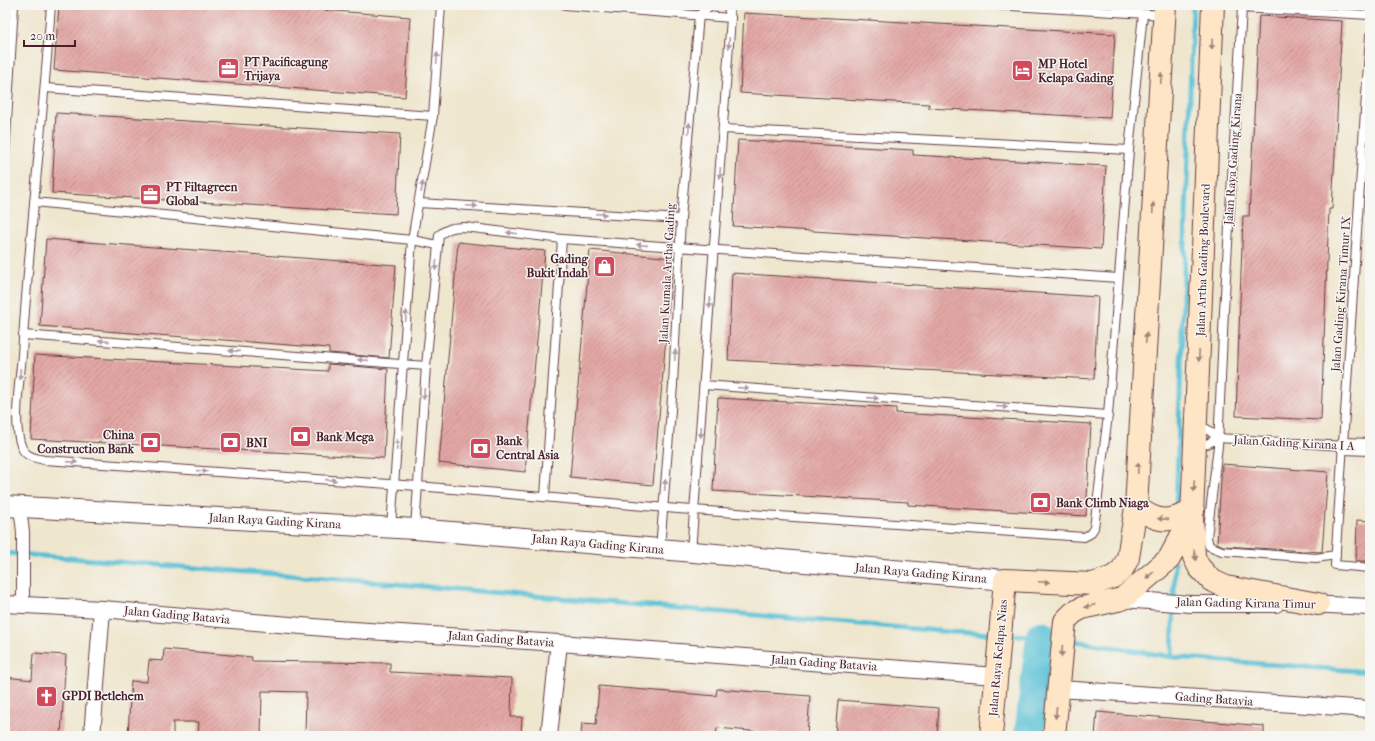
<svg xmlns="http://www.w3.org/2000/svg" width="1375" height="741" viewBox="0 0 1375 741" font-family="'IM FELL French Canon',serif">
<style>
.lines{fill:none;stroke-linecap:round;stroke-linejoin:round}
.stream{stroke:#58c0d5;stroke-width:5}
.river{stroke:#58c0d5;stroke-width:30}
.building{fill:url(#building-hatch)}
.service-casing{stroke:#633d43;stroke-width:10}
.pedestrian-casing{stroke:#633d43;stroke-width:14}
.minor-casing{stroke:#633d43;stroke-width:18}
.tertiary-casing{stroke:#633d43;stroke-width:22}
.secondary-casing{stroke:#633d43;stroke-width:24}
.service{stroke:#fff;stroke-width:8}
.pedestrian{stroke:#fff;stroke-width:12}
.minor{stroke:#fff;stroke-width:16}
.tertiary{stroke:#fff;stroke-width:20}
.secondary{stroke:#fde5c5;stroke-width:22}
.oneway{fill:#ae9aa0}
.oneway2{fill:#a48278}
.labels{text-anchor:middle;stroke-width:3;stroke-linejoin:round;paint-order:stroke}
.poi-label{font-size:12px;font-weight:bold;fill:#4a1f2b;stroke:#f6f6f2;text-anchor:start}
.street-label{font-size:12px;fill:#4a1f2b;stroke:#f6f6f2}
</style>
<defs>
<pattern id="building-hatch" width="6" height="6" patternUnits="userSpaceOnUse"><rect width="6" height="6" fill="#e3a8a6"/><path d="M-1 1l2-2M0 6l6-6M5 7l2-2" fill="none" stroke="#ba8887"/></pattern>
</defs>
<rect width="100%" height="100%" fill="#f6f6f2"/>
<filter id="ink" filterUnits="userSpaceOnUse"><feTurbulence type="fractalNoise" baseFrequency=".025" numOctaves="2"/><feDisplacementMap in="SourceGraphic" scale="8" xChannelSelector="R" yChannelSelector="G"/><feConvolveMatrix kernelMatrix="1 2 1 2 8 2 1 2 1" color-interpolation-filters="sRGB"/></filter>
<filter id="wash" filterUnits="userSpaceOnUse"><feTurbulence type="fractalNoise" baseFrequency=".012" numOctaves="4" result="noise"/><feDisplacementMap in="SourceGraphic" scale="16" xChannelSelector="R" yChannelSelector="G"/><feGaussianBlur stdDeviation="0.9" result="paint"/><feColorMatrix in="noise" values="0 0 0 0 0 0 0 0 0 0 0 0 0 0 0 0 0 1.4 0 .05"/><feComposite in="paint" operator="in"/></filter>
<g filter="url(#wash)">
<rect width="100%" height="100%" fill="#efe6ce"/>
<g class="lines">
<!-- stream -->
<g class="stream">
<polyline points="1176,512 1193,5"/>
<polyline points="5,553 339,579 951,632 995,634"/>
<polyline points="1005,635 1041,636 1059,639"/>
<polyline points="1069,640 1172,657 1370,672"/>
<polyline points="1172,657 1175,562"/>
</g>
<!-- river -->
<polyline class="river" points="1029,736 1041,636"/>
</g>
<g id="blocks">
<!-- building -->
<g class="building">
<polygon points="59,5 260,5 410,17 405,97 54,70"/>
<polygon points="744,13 1115,34 1110,118 929,108 929,104 740,93"/>
<polygon points="1259,16 1342,21 1332,209 1329,209 1321,420 1236,416 1243,216 1249,216"/>
<polygon points="56,113 400,134 396,214 52,193"/>
<polygon points="738,140 913,150 913,155 1106,166 1101,249 733,226"/>
<polygon points="46,239 396,265 389,358 329,353 329,348 40,326"/>
<polygon points="458,242 545,251 525,472 439,463"/>
<polygon points="590,250 673,258 653,485 570,477"/>
<polygon points="732,273 1098,297 1094,379 728,360"/>
<polygon points="35,355 328,371 328,364 388,369 384,458 31,439"/>
<polygon points="718,398 896,408 896,413 1091,424 1086,516 908,505 908,502 713,491"/>
<polygon points="1222,464 1328,472 1322,552 1223,546 1217,543"/>
<polygon points="1357,520 1370,521 1370,561 1356,561"/>
<polygon points="164,649 252,657 251,661 390,663 390,672 512,678 511,717 522,717 521,736 305,736 306,692 262,691 261,736 198,736 199,722 173,722 173,736 128,736 131,681 147,682 149,660 163,661"/>
<polygon points="34,653 66,655 61,736 5,736 5,677 32,680"/>
<polygon points="599,686 716,696 717,689 810,696 807,736 717,728 716,736 581,736 582,723 596,724"/>
<polygon points="838,700 939,708 937,736 835,736"/>
<polygon points="1097,712 1264,726 1264,736 1095,736"/>
</g>
</g>
</g>
<g filter="url(#ink)">
<use href="#blocks" fill-opacity="0" stroke="#633d43" stroke-width="1"/>
<g class="lines">
<defs>
<g id="service">
<path d="M 51,5 C 43,122 29,238 22,355 C 20,380 12,426 22,448 C 26,457 36,458 45,460 L 418,486 L 678,509 L 1084,537 L 1090,534 L 1094,528 L 1108,415 L 1129,150 L 1143,14"/>
<polyline points="565,5 731,18"/>
<polyline points="995,5 1164,15"/>
<polyline points="1370,35 1335,565 1370,568"/>
<polyline points="45,88 433,116"/>
<polyline points="723,129 1129,150"/>
<polyline points="5,154 14,5"/>
<polyline points="34,202 412,240 438,245"/>
<polyline points="419,203 681,219"/>
<polyline points="23,335 426,366"/>
<polyline points="704,385 1108,415"/>
<polyline points="1197,429 1207,429 1218,438"/>
<polyline points="1218,438 1344,446"/>
<polyline points="1196,444 1207,444 1218,438"/>
<polyline points="545,496 562,239"/>
<polyline points="391,527 412,240 433,116 441,5"/>
<path d="M 415,529 L 426,366 L 438,245 L 439,235 C 448,228 454,227 465,227 L 562,239 L 1118,278"/>
<polyline points="660,549 673,385 681,219 699,15 711,5"/>
<polyline points="691,552 731,18 727,5"/>
<polyline points="1336,555 1316,558 1222,551 1209,546 1207,537 1218,446 1224,311 1242,8 1370,15"/>
</g>
<polyline id="pedestrian" points="20,507 23,532 23,605"/>
<g id="minor">
<polyline points="1344,446 1370,447"/>
<polyline points="1122,599 1191,604 1276,604"/>
<polyline points="5,604 102,609 337,629 559,643 996,676"/>
<polyline points="1308,604 1370,607"/>
<polyline points="1059,689 1370,709"/>
<polyline points="92,736 102,609"/>
<polyline points="549,736 559,643"/>
</g>
<polyline id="tertiary" points="5,506 415,529 660,549 1005,580"/>
<g id="secondary">
<polyline points="1213,5 1192,516 1194,557 1199,567 1211,580 1226,587 1318,604"/>
<path d="M 1136,507 C 1159,523 1167,523 1193,511"/>
<polyline points="991,736 1005,580 1093,584 1113,577 1122,570 1128,558 1136,507 1165,5"/>
<polyline points="1054,736 1065,621 1073,613 1082,608 1122,599 1169,559 1192,516"/>
</g>
</defs>
<!-- service casing -->
<use href="#service" class="service-casing"/>
<!-- pedestrian casing -->
<use href="#pedestrian" class="pedestrian-casing"/>
<!-- minor casing -->
<use href="#minor" class="minor-casing"/>
<!-- tertiary casing -->
<use href="#tertiary" class="tertiary-casing"/>
<!-- secondary casing -->
<use href="#secondary" class="secondary-casing"/>
<!-- service -->
<use href="#service" class="service"/>
<!-- pedestrian -->
<use href="#pedestrian" class="pedestrian"/>
<!-- minor -->
<use href="#minor" class="minor"/>
<!-- tertiary -->
<use href="#tertiary" class="tertiary"/>
<!-- secondary -->
<use href="#secondary" class="secondary"/>
</g>
<!-- one-way arrows -->
<defs><path id="oneway-solid" d="M-6-.8H1V-3.2L6.5 0L1 3.2V.8H-6Z"/></defs>
<g class="oneway">
<use href="#oneway-solid" transform="translate(729 43) rotate(94)"/>
<use href="#oneway-solid" transform="translate(437 58) rotate(-86)"/>
<use href="#oneway-solid" transform="translate(689 128) rotate(-85)"/>
<use href="#oneway-solid" transform="translate(720 173) rotate(94)"/>
<use href="#oneway-solid" transform="translate(422 187) rotate(-81)"/>
<use href="#oneway-solid" transform="translate(472 206) rotate(3)"/>
<use href="#oneway-solid" transform="translate(601 214) rotate(3)"/>
<use href="#oneway-solid" transform="translate(512 233) rotate(-173)"/>
<use href="#oneway-solid" transform="translate(642 245) rotate(-176)"/>
<use href="#oneway-solid" transform="translate(436 265) rotate(96)"/>
<use href="#oneway-solid" transform="translate(710 303) rotate(94)"/>
<use href="#oneway-solid" transform="translate(406 316) rotate(-85)"/>
<use href="#oneway-solid" transform="translate(104 341) rotate(-176)"/>
<use href="#oneway-solid" transform="translate(234 351) rotate(-176)"/>
<use href="#oneway-solid" transform="translate(675 355) rotate(-87)"/>
<use href="#oneway-solid" transform="translate(363 360) rotate(-176)"/>
<use href="#oneway-solid" transform="translate(20 374) rotate(94)"/>
<use href="#oneway-solid" transform="translate(743 388) rotate(4)"/>
<use href="#oneway-solid" transform="translate(424 394) rotate(94)"/>
<use href="#oneway-solid" transform="translate(873 398) rotate(4)"/>
<use href="#oneway-solid" transform="translate(1002 407) rotate(4)"/>
<use href="#oneway-solid" transform="translate(701 432) rotate(94)"/>
<use href="#oneway-solid" transform="translate(397 445) rotate(-86)"/>
<use href="#oneway-solid" transform="translate(72 462) rotate(4)"/>
<use href="#oneway-solid" transform="translate(202 471) rotate(4)"/>
<use href="#oneway-solid" transform="translate(331 480) rotate(4)"/>
<use href="#oneway-solid" transform="translate(665 485) rotate(-85)"/>
</g>
<g class="oneway2">
<use href="#oneway-solid" transform="translate(1212 44) rotate(92)"/>
<use href="#oneway-solid" transform="translate(1161 78) rotate(-87)"/>
<use href="#oneway-solid" transform="translate(1153 208) rotate(-87)"/>
<use href="#oneway-solid" transform="translate(1146 338) rotate(-87)"/>
<use href="#oneway-solid" transform="translate(1199 356) rotate(92)"/>
<use href="#oneway-solid" transform="translate(1138 468) rotate(-87)"/>
<use href="#oneway-solid" transform="translate(1194 486) rotate(92)"/>
<use href="#oneway-solid" transform="translate(1163 519) rotate(-175)"/>
<use href="#oneway-solid" transform="translate(1195 555) rotate(80)"/>
<use href="#oneway-solid" transform="translate(1150 575) rotate(139)"/>
<use href="#oneway-solid" transform="translate(1044 582) rotate(2)"/>
<use href="#oneway-solid" transform="translate(1090 606) rotate(167)"/>
<use href="#oneway-solid" transform="translate(1062 651) rotate(95)"/>
<use href="#oneway-solid" transform="translate(1056 713) rotate(96)"/>
</g>
</g>
<!-- icons -->
<defs>
<symbol id="office-square" viewBox="-11 -11 22 22"><rect x="-9" y="-9" width="18" height="18" rx="4" fill="#d1495b" stroke="#f6f6f2"/><path d="M-6-3h4V-5.5h4V-3h4V5H-6ZM-1-4.5V-3h2v-1.5ZM-6 0V1H6V0Z" fill="#fff"/></symbol>
<symbol id="hotel-square" viewBox="-11 -11 22 22"><rect x="-9" y="-9" width="18" height="18" rx="4" fill="#d1495b" stroke="#f6f6f2"/><path d="M-6-4.5h1.5V1H6V5H4.5V3h-9V5H-6ZM-4 0a1.8 1.8 0 1 1 3.6 0ZM.5 0V-2.5h3Q6-2.5 6 0Z" fill="#fff"/></symbol>
<symbol id="shop-square" viewBox="-11 -11 22 22"><rect x="-9" y="-9" width="18" height="18" rx="4" fill="#d1495b" stroke="#f6f6f2"/><path d="M-5-2.5h2.3a2.7 3.5 0 0 1 5.4 0H5L5.5 6h-11ZM-1.5-2.5h3a1.5 2.3 0 0 0-3 0Z" fill="#fff"/></symbol>
<symbol id="bank-square" viewBox="-11 -11 22 22"><rect x="-9" y="-9" width="18" height="18" rx="4" fill="#d1495b" stroke="#f6f6f2"/><path d="M-6-4H6V4H-6ZM0-2.3a2.3 2.3 0 1 0 0 4.6a2.3 2.3 0 1 0 0-4.6Z" fill="#fff"/></symbol>
<symbol id="church-square" viewBox="-11 -11 22 22"><rect x="-9" y="-9" width="18" height="18" rx="4" fill="#d1495b" stroke="#f6f6f2"/><path d="M-1.2-6h2.4v3.5h3.3v2.4h-3.3V6h-2.4V-.1h-3.3v-2.4h3.3Z" fill="#fff"/></symbol>
</defs>
<g fill-rule="evenodd">
<use href="#office-square" x="216" y="56" width="25" height="25"/>
<use href="#hotel-square" x="1010" y="58" width="25" height="25"/>
<use href="#office-square" x="138" y="182" width="25" height="25"/>
<use href="#shop-square" x="592" y="254" width="25" height="25"/>
<use href="#bank-square" x="288" y="424" width="25" height="25"/>
<use href="#bank-square" x="138" y="430" width="25" height="25"/>
<use href="#bank-square" x="218" y="430" width="25" height="25"/>
<use href="#bank-square" x="468" y="436" width="25" height="25"/>
<use href="#bank-square" x="1028" y="490" width="25" height="25"/>
<use href="#church-square" x="34" y="684" width="25" height="25"/>
</g>
<g class="labels">
<!-- poi labels -->
<g class="poi-label">
<text x="244" y="66">PT Pacificagung<tspan x="244" dy="14">Trijaya</tspan></text>
<text x="1038" y="68">MP Hotel<tspan x="1038" dy="14">Kelapa Gading</tspan></text>
<text x="166" y="191">PT Filtagreen<tspan x="166" dy="14">Global</tspan></text>
<text x="588" y="263" text-anchor="end">Gading<tspan x="588" dy="14">Bukit Indah</tspan></text>
<text x="134" y="439" text-anchor="end">China<tspan x="134" dy="14">Construction Bank</tspan></text>
<text x="316" y="441">Bank Mega</text>
<text x="496" y="445">Bank<tspan x="496" dy="14">Central Asia</tspan></text>
<text x="246" y="447">BNI</text>
<text x="1056" y="507">Bank Climb Niaga</text>
<text x="62" y="700">GPDI Betlehem</text>
</g>
<!-- street labels -->
<g class="street-label">
<text transform="translate(1233 159) rotate(-86)" y="4">Jalan Raya Gading Kirana</text>
<text transform="translate(1203 260) rotate(-88)" y="4">Jalan Artha Gading Boulevard</text>
<text transform="translate(667 273) rotate(-87)" y="4">Jalan Kumala Artha Gading</text>
<text transform="translate(1341 294) rotate(-86)" y="4">Jalan Gading Kirana Timur IX</text>
<text transform="translate(1294 443) rotate(3)" y="4">Jalan Gading Kirana I A</text>
<text transform="translate(275 521) rotate(3)" y="4">Jalan Raya Gading Kirana</text>
<text transform="translate(598 544) rotate(5)" y="4">Jalan Raya Gading Kirana</text>
<text transform="translate(921 573) rotate(5)" y="4">Jalan Raya Gading Kirana</text>
<text transform="translate(1246 603) rotate(1)" y="4">Jalan Gading Kirana Timur</text>
<text transform="translate(177 615) rotate(5)" y="4">Jalan Gading Batavia</text>
<text transform="translate(501 639) rotate(4)" y="4">Jalan Gading Batavia</text>
<text transform="translate(998 658) rotate(-85)" y="4">Jalan Raya Kelapa Nias</text>
<text transform="translate(824 663) rotate(4)" y="4">Jalan Gading Batavia</text>
<text transform="translate(1214 699) rotate(4)" y="4">Gading Batavia</text>
</g>
</g>
<!-- margin -->
<rect width="1375" height="741" fill="none" stroke="#f6f6f2" stroke-width="20"/>
<!-- scale -->
<path d="M24 40v6h51v-6" fill="none" stroke="#4a1f2b" stroke-width="2"/>
<text x="30" y="40" font-size="12" fill="#4a1f2b" stroke="#f6f6f2" stroke-width="3" paint-order="stroke">20 m</text>
</svg>
